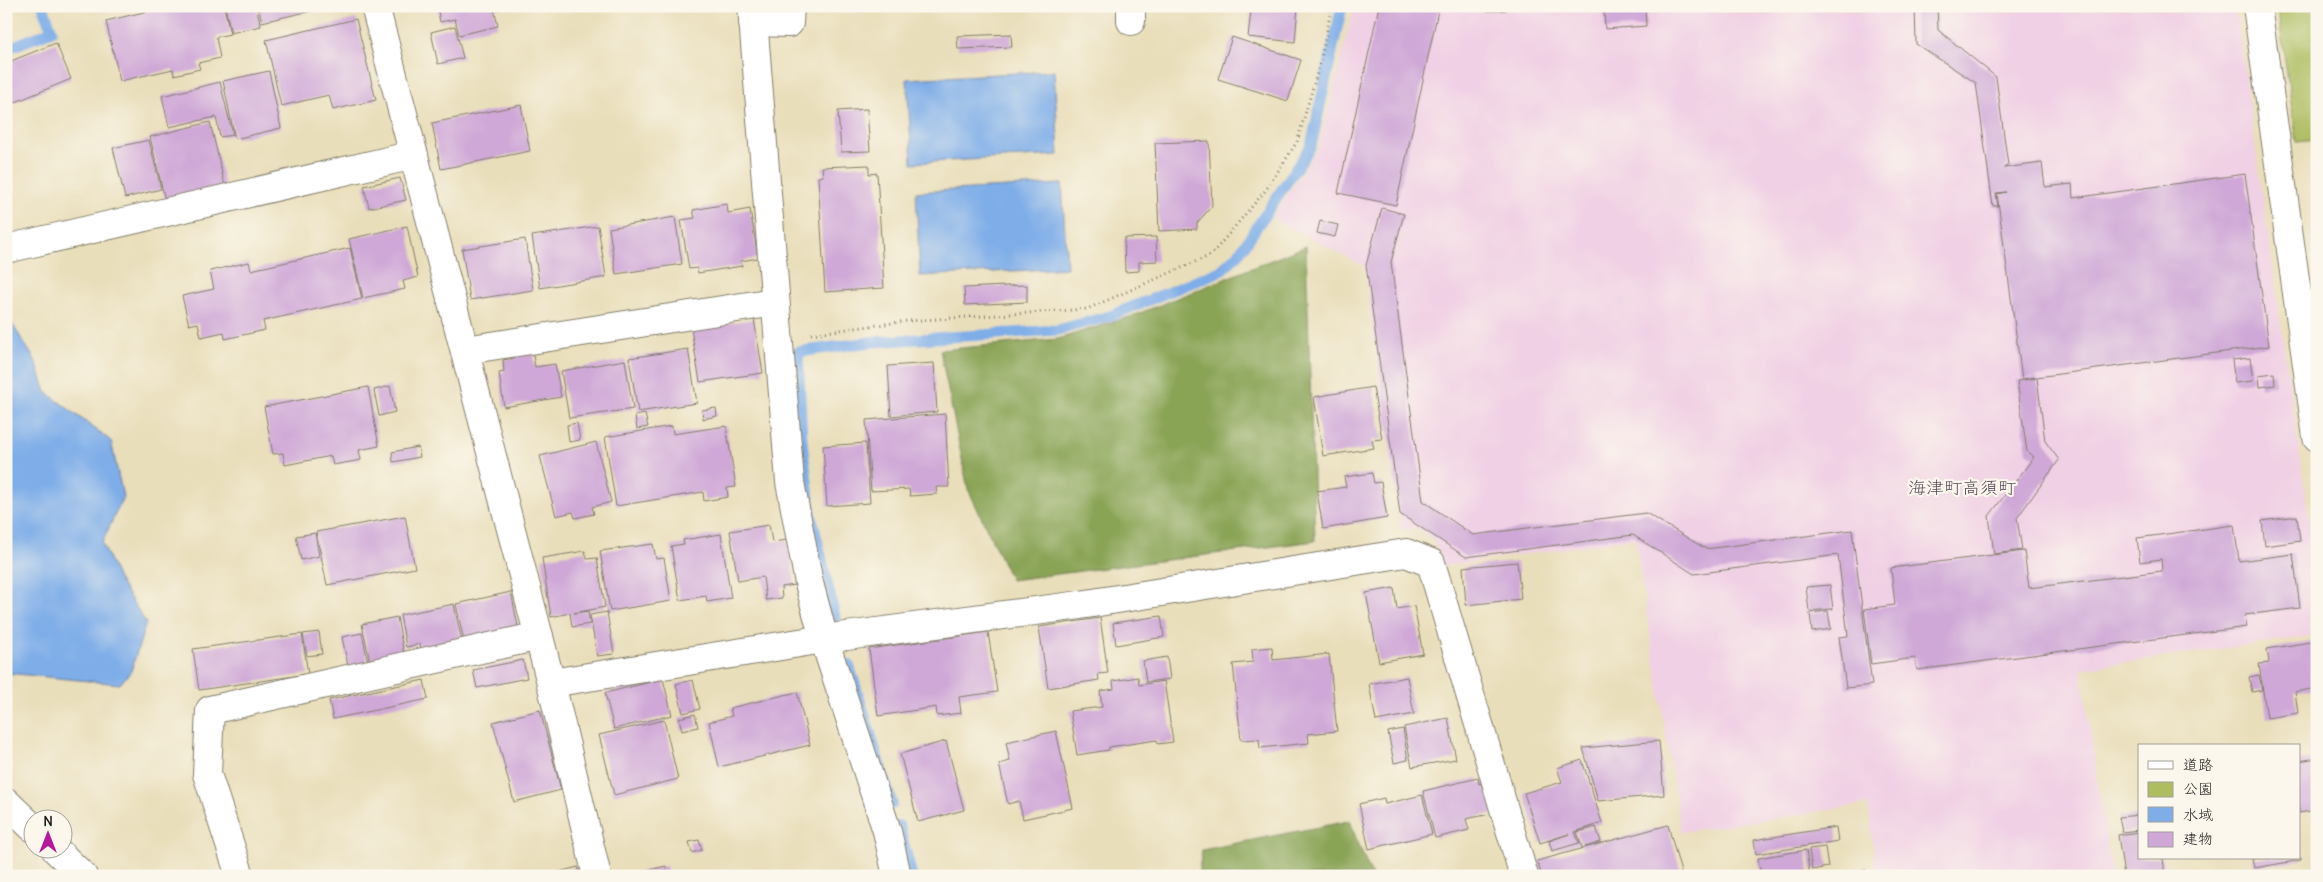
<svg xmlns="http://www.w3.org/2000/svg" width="2323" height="882" viewBox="0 0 2323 882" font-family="Delius,'Klee One',sans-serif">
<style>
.built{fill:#f0d0e4}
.green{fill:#adbd60;stroke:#646c3e}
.forest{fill:#8aa456;stroke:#536039}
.water{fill:#7eade8;stroke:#4d6482}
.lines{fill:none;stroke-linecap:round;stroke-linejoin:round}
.stream{stroke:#7eade8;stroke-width:11}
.building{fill:#cfa8d7}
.street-casing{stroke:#827d6b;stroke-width:30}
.path{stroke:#827d6b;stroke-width:3;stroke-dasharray:1 4;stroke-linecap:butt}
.street{stroke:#fff;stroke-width:28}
.labels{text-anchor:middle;stroke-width:4.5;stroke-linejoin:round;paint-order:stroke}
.quarter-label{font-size:18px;fill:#5b4d5d;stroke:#fbf7ec}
</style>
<rect width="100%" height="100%" fill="#fbf7ec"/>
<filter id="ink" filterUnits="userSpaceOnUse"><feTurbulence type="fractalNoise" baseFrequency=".02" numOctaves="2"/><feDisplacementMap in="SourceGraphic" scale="10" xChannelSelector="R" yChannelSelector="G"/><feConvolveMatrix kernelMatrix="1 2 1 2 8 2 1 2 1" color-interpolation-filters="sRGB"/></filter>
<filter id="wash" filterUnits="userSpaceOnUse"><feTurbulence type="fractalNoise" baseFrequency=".0096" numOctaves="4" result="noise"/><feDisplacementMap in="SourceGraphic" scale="20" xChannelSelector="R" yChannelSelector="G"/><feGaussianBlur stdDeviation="1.12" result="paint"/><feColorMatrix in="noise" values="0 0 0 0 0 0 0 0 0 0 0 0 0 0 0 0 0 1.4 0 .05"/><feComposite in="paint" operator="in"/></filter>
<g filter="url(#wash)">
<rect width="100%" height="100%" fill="#e9deba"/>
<!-- built -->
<polygon class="built" points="1354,6 2235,6 2317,575 2317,635 2081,669 2112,876 1877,876 1868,804 1681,832 1635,538 1444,566 1434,540 1417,528 1401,530 1364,266 1272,218 1319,146"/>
<!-- green -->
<polygon class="green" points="2277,6 2317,6 2317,140 2297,142"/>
<!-- forest -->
<g class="forest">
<polygon points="1306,246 1315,541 1011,580 968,489 940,350 1058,339 1135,315"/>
<polygon points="1349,821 1372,876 1198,876 1202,850"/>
</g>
<!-- water -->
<g class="water">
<polygon points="1054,71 1059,155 912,163 907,79"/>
<polygon points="1062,184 1067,268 920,276 916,192"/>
<polygon points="7,316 35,360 46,392 111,441 123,497 102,543 118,579 146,623 131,671 120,684 6,673"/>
</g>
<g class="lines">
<!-- stream -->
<g class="stream">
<polyline points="6,49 52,31 43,6"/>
<polyline points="835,617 811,514 802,441 798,352 871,342 1058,330 1110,316 1220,271 1238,255 1311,146 1342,6"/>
<polyline points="849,665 892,804"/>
<polyline points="899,826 912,876"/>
</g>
</g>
<g id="blocks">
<!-- building -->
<g class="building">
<polygon points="169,6 224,6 230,34 216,37 220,58 198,63 200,69 174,75 173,69 120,81 106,21"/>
<polygon points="225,6 256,6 261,26 231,33"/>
<polygon points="258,6 328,6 328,7 262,22"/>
<polygon points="437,6 505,6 505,7 494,9 498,26 459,35 455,19 440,22"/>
<polygon points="1225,6 1298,6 1295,42 1248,37 1251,11 1225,9"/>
<polygon points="1379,6 1439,6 1396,205 1338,193"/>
<polygon points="1486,6 1506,6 1506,10 1486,11"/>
<polygon points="1533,6 1546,6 1546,8 1533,9"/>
<polygon points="1915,6 1937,6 1938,30 1996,77 2008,165 2004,168 2042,163 2045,187 2072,184 2073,198 2245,174 2269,346 2022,379 1997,194 2006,192 1996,193 1998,206 1993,206 1976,83 1916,44"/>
<polygon points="1645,7 1646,26 1605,29 1604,11"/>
<polygon points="356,19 376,100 333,110 329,95 281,106 266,40"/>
<polygon points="455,26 463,58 438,64 431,32"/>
<polygon points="1011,34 1012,47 958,49 957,36"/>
<polygon points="1232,37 1301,60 1288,101 1218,79"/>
<polygon points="56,43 71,79 6,106 6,63"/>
<polygon points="269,71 281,128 235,139 223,81"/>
<polygon points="220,82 233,135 220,137 216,117 169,127 162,96"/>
<polygon points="521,105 530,151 441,169 432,123"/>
<polygon points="867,109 870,151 841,152 838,111"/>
<polygon points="210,122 225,186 165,200 150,137"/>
<polygon points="149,140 161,189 125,198 113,148"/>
<polygon points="1209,141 1212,206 1197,223 1197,229 1159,231 1155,143"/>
<polygon points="869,165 869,174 877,173 884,288 825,292 818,177 823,176 822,167"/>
<polygon points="400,178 406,200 369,208 364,186"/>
<polygon points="727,204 728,213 750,209 758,258 741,261 742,266 698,273 697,268 689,269 681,220 695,218 693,210"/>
<polygon points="1382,208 1404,214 1391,262 1423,501 1473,535 1646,513 1706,549 1852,530 1872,685 1846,688 1839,637 1848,636 1838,555 1694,574 1633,535 1466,557 1400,514 1366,265"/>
<polygon points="675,217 682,264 616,274 609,228"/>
<polygon points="1320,221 1338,225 1335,237 1317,233"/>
<polygon points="407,226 418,277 403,281 405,289 363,298 349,239"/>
<polygon points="598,226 606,277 540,288 532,236"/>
<polygon points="1156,237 1157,261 1139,262 1139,271 1125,272 1124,238"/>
<polygon points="525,239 533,290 470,300 462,249"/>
<polygon points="350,248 362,299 263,321 265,330 225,339 224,332 201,337 198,323 189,325 182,296 214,289 210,271 249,262 251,270"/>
<polygon points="1027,285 1027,302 965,305 964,288"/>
<polygon points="754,319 763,373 700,382 691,329"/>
<polygon points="532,349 535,367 555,364 561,397 504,407 499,373 504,372 503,360 515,358 514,352"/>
<polygon points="688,349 697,403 638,412 629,358"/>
<polygon points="2250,358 2253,381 2235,383 2232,360"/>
<polygon points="625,360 633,409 569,418 561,371"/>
<polygon points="934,363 937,412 891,416 888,366"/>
<polygon points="2274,373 2275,385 2260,387 2259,375"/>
<polygon points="2037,378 2045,441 2059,460 2017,518 2022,550 1994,554 1989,516 2034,457 2027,452 2017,381"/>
<polygon points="390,386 395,412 379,416 374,390"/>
<polygon points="368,387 379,446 359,450 361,460 333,465 331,456 285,465 283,453 273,454 264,407"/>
<polygon points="1373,387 1382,439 1372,440 1374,448 1323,456 1314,397"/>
<polygon points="716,408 717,416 703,419 702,410"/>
<polygon points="645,414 648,427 637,429 635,416"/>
<polygon points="945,414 949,487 936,487 937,494 910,496 909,489 871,491 866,420"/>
<polygon points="577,423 580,440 569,442 567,425"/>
<polygon points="672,426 673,434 726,426 736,487 727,488 728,497 704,501 703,492 616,506 605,437"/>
<polygon points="596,442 611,502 592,507 594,514 575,518 573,512 556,516 540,456"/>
<polygon points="866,443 870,503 827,506 823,446"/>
<polygon points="418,447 420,457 393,462 392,452"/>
<polygon points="1372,473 1374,483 1381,482 1387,518 1323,529 1317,491 1346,487 1344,477"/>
<polygon points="405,516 415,568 327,585 316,532"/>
<polygon points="2297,516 2300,541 2265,546 2262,521"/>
<polygon points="769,525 772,542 788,540 795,585 781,587 782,598 766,600 763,577 738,581 730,531"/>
<polygon points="2234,525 2239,561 2293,554 2300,608 2245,615 2247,627 1917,670 1915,658 1871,664 1864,609 1895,605 1891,568 2024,551 2029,588 2162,571 2161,559 2140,562 2137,538"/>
<polygon points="315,533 319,556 301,560 296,536"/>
<polygon points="721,534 731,598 707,602 706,596 680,600 671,546 684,544 683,540"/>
<polygon points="653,544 656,559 664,558 671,601 610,611 600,551"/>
<polygon points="585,551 587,559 597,558 605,607 574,613 588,611 590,624 572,627 570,613 551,617 542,558"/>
<polygon points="1517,562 1521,599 1466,605 1463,567"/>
<polygon points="1830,585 1833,609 1809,611 1806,587"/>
<polygon points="1394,588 1397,609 1414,606 1423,654 1379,662 1366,593"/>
<polygon points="511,592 519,631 464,642 456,604"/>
<polygon points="454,604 462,642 421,650 420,644 406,647 400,615"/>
<polygon points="1828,611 1831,629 1812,632 1810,613"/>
<polygon points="607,612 614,654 597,656 590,615"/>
<polygon points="1161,616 1164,637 1116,645 1113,623"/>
<polygon points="397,617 404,654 370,662 362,624"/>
<polygon points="1100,618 1108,673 1098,674 1099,680 1048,688 1039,627"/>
<polygon points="319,632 322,654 307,656 303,634"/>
<polygon points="988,632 997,692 959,697 961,713 937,716 936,707 878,716 869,649"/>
<polygon points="362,633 368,662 348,666 342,637"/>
<polygon points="302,634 308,674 199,690 193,649"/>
<polygon points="2317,641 2317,688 2295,692 2298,713 2267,718 2259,664 2269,663 2267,649"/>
<polygon points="1272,647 1273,660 1329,654 1337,731 1308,734 1309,743 1260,748 1259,739 1241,740 1233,664 1253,662 1252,649"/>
<polygon points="1167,657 1170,679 1146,682 1143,661"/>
<polygon points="523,660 527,678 477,688 473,670"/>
<polygon points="2259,675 2262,690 2252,692 2249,677"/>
<polygon points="1138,677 1139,685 1164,681 1173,742 1158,744 1157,740 1109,747 1109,750 1077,755 1070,711 1102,707 1100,691 1114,689 1113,681"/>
<polygon points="1407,677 1414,714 1376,721 1369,684"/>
<polygon points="663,679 672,715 614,729 605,693"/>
<polygon points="424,680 428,699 333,719 329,700"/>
<polygon points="693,680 700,709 683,713 676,684"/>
<polygon points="797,692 810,745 719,767 709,722 732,716 730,708"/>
<polygon points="540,710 561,790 514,802 493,722"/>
<polygon points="695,714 698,727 682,731 679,718"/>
<polygon points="1448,718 1456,759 1412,767 1404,727"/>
<polygon points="664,720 678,779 614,795 599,735"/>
<polygon points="1403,729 1408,760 1394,763 1388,732"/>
<polygon points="1056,731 1073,808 1023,819 1019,801 1008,804 999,764 1010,761 1006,742"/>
<polygon points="946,741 964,810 918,822 900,754"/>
<polygon points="1659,741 1664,795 1598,801 1583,748"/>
<polygon points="2317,758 2317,810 2299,813 2299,761"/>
<polygon points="1582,760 1602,823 1575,832 1579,843 1552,851 1549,841 1569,834 1540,843 1524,793 1562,782 1557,768"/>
<polygon points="1478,778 1479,784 1487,782 1495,813 1466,819 1469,830 1435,838 1423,791"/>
<polygon points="1422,795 1432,834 1369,849 1359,804 1384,798 1385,804"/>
<polygon points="2139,815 2139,830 2122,832 2119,817"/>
<polygon points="1668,825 1682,876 1542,876 1537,861"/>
<polygon points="1596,827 1601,842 1582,848 1577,832"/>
<polygon points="1836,827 1838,841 1756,854 1754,840"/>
<polygon points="2139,832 2139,858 2163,858 2165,876 2124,876 2118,835"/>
<polygon points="699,840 702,850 692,853 689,842"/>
<polygon points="1825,847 1828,867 1812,870 1809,849"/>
<polygon points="1806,850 1810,876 1761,876 1758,858"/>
<polygon points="2252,858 2301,858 2301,860 2254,868"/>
<polygon points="666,866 668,876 650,876 649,870"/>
<polygon points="578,867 581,876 547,876 547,875"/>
<polygon points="647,870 648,876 628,876 628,875"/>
<polygon points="1866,870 1866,876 1838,876 1838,875"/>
</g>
</g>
</g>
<g filter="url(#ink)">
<use href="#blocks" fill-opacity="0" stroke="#827d6b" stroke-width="1"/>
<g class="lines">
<defs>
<g id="street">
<polyline points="375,6 551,683 597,876"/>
<polyline points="752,6 790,482 809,583 824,639 887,831 897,876"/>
<polyline points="2257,6 2317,437"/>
<polyline points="1131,21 1131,6"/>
<polyline points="753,22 789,23 790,6"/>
<polyline points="6,249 414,155"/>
<polyline points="465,350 775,302"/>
<polyline points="551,683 824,639 1080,605 1406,553 1431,563 1524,876"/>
<polyline points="6,802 32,827"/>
<polyline points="56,850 83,876"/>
<polyline points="240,876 207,774 210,710 539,636"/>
</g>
</defs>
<!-- street casing -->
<use href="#street" class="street-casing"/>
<!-- path -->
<polyline class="path" points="811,334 907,321 1087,309 1211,255 1265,191 1297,142 1320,63 1332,6"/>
<!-- street -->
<use href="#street" class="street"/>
</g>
</g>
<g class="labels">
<!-- quarter labels -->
<g class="quarter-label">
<text x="1962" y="494">海津町高須町</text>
</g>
</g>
<!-- margin -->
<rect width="2323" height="882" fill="none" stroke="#fbf7ec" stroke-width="25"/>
<!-- legend -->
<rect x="2138" y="744" width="162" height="115" fill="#fbf7ec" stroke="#a29f99"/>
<rect x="2148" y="761" width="25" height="8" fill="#ffffff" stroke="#a29f99"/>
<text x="2183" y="770" font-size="15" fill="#1c1c1c">道路</text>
<rect x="2148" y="782" width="25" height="15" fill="#adbd60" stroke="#a29f99"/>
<text x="2183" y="794" font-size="15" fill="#1c1c1c">公園</text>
<rect x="2148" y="807" width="25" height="15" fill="#7eade8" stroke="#a29f99"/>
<text x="2183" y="820" font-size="15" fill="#1c1c1c">水域</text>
<rect x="2148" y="832" width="25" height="15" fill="#cfa8d7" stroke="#a29f99"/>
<text x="2183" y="844" font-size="15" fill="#1c1c1c">建物</text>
<!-- north arrow -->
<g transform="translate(48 834)"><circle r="24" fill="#fbf7ec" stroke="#a29f99"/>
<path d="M0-4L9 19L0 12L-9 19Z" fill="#b5179e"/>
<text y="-8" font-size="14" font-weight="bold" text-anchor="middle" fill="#1c1c1c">N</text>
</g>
</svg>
